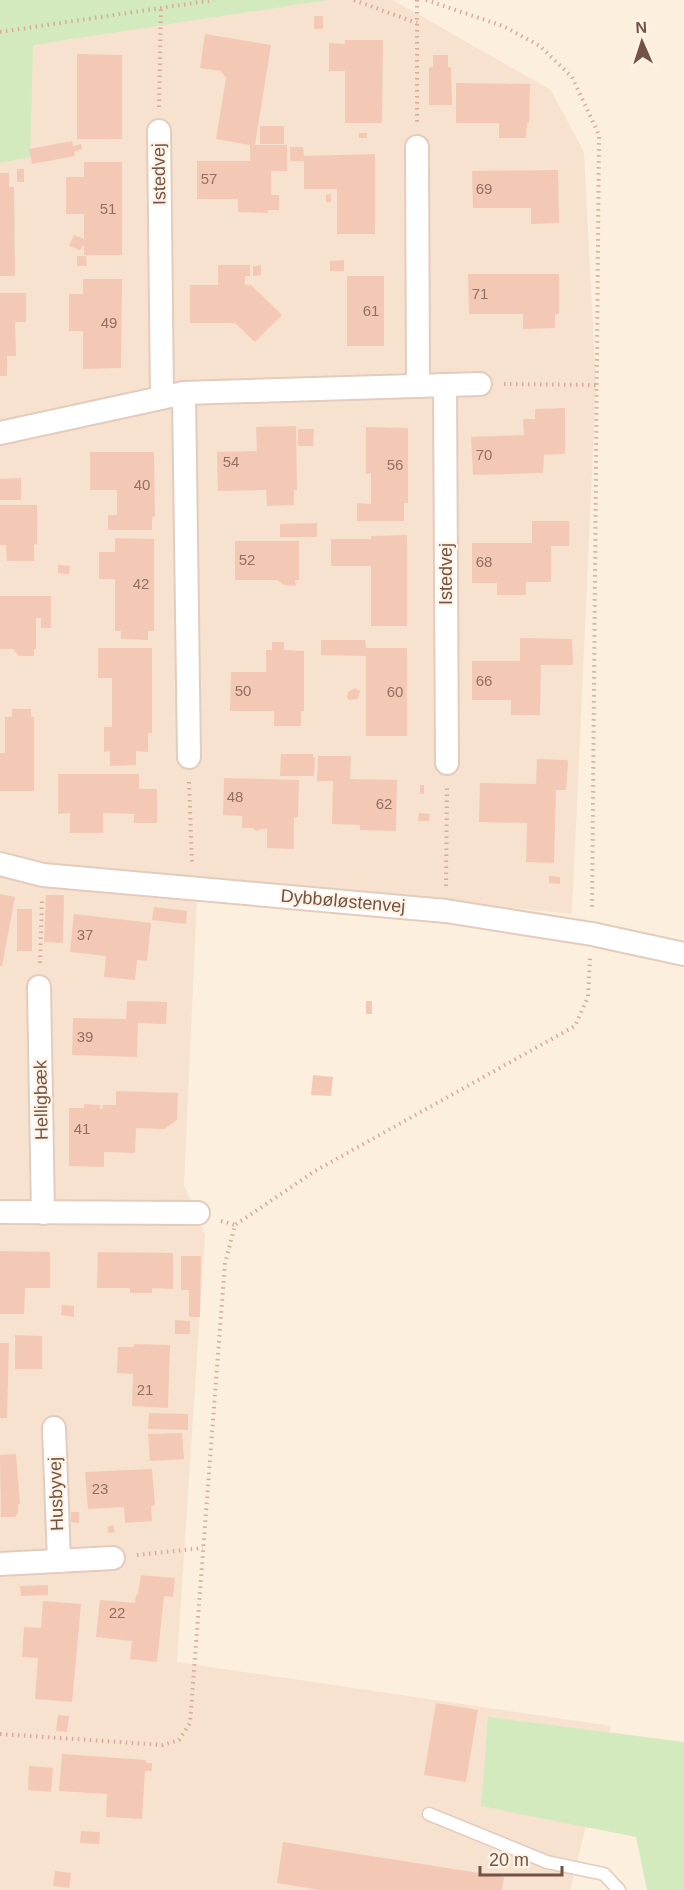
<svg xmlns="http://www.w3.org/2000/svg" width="684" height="1890" viewBox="0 0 684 1890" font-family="Helvetica,sans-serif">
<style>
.residential{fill:#f7e2cf}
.green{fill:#d2eabd}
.building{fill:#f3c9b5}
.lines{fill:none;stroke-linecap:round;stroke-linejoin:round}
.lane-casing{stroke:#e3ccbd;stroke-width:15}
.street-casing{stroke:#e3ccbd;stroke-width:26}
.path{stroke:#d7ac98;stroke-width:4;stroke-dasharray:1.5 4.5;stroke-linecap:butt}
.lane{stroke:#fff;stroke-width:12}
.street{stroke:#fff;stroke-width:22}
.labels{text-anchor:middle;stroke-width:4.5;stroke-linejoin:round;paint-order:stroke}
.number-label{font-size:15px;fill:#937062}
.street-label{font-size:18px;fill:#735346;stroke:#fff3e5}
</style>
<rect width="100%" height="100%" fill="#fdefde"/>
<!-- residential -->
<polygon class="residential" points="0,0 393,0 551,90 584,152 596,385 572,914 198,876 184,1185 205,1235 177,1662 611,1726 570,1890 0,1890"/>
<!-- green -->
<g class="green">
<polygon points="0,0 327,0 33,45 30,157 0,163"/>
<polygon points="488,1717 684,1742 684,1890 647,1890 636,1837 481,1806"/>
</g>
<!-- building -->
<g class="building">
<rect x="314" y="16" width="9" height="13"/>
<polygon points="205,34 271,45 255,145 287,145 287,171 271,171 271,195 279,195 279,210 268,210 268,213 238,212 238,199 197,199 197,161 250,161 250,145 216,139 226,78 221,71 200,68"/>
<polygon points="345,40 383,40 382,123 345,123 345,71 329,71 329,43 345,44"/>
<polygon points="77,54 122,55 122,139 77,139"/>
<polygon points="433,55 448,55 448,67 451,67 452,105 429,105 429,67 433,67"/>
<polygon points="456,83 530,84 529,123 527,123 526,138 499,138 499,123 456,123"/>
<rect x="260" y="126" width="24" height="18"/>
<rect x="359" y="133" width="8" height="5"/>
<polygon points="72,141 73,146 81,144 82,149 74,152 75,156 32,164 29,149"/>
<polygon points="290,147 303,147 304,156 375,154 375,234 337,234 337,189 304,189 304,161 290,161"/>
<polygon points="84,162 122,162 122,255 84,255 84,245 80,250 69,246 74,235 84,239 84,214 66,214 66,177 84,177"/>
<rect x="17" y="169" width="7" height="13"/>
<polygon points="558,170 559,223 531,224 531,208 473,208 472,171"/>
<polygon points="0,173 9,173 9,187 14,187 15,276 0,276"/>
<polygon points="331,194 331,202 326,202 326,195"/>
<polygon points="77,256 86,256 87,266 77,266"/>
<polygon points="344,260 344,271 330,271 330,261"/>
<polygon points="218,265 250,265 250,276 245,276 245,285 251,285 282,315 255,342 235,323 190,323 190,285 218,285"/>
<polygon points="261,265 261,275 253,276 253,266"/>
<polygon points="468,274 559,274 559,314 555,314 555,328 523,329 523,314 469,314"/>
<rect x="347" y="276" width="37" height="70"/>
<polygon points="83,279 122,279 121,368 83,369 83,331 69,331 69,294 83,294"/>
<polygon points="0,293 26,293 26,322 15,322 16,356 7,356 7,376 0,376"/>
<polygon points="565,408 565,454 544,455 543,473 473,475 471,437 524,435 523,419 535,419 535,409"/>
<polygon points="296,426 297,490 294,490 294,505 267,506 266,490 218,491 217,452 257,451 256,427"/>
<polygon points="366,427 408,428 408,503 404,503 404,521 357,521 357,503 371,504 371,473 366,474"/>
<polygon points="298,429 314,429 313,446 298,446"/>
<polygon points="90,452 154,452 155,517 152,517 152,530 108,530 108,515 117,515 117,490 90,490"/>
<polygon points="21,478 21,500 0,500 0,479"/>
<polygon points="0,505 37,505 37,544 34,545 34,561 7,561 6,545 0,545"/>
<polygon points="532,521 569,521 569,546 551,546 551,582 526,582 526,595 497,595 497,583 472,583 472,543 532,543"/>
<polygon points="317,523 317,537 280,537 280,524"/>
<polygon points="407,535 407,626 371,626 371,566 331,566 331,539 371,539 371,536"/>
<polygon points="115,538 154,539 154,631 148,631 148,640 121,639 121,631 115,631 115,579 99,579 99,552 115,552"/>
<polygon points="235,541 299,541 299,580 295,580 296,586 284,585 277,580 235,580"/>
<polygon points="58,565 70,566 69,574 58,573"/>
<polygon points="0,596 51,596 51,628 41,628 41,618 36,618 36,649 34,649 34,656 19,656 13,649 0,649"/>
<polygon points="520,638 572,639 573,665 541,665 540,715 511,715 511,700 472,700 472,661 520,661"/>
<polygon points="321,640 365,640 366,648 407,648 407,736 366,736 366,656 321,655"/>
<polygon points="272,642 284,642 284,650 304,651 304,711 301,711 301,726 274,726 274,711 230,711 231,672 266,672 266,650 272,650"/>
<polygon points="98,648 152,648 152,733 148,733 148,752 136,751 136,765 110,766 110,751 104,752 104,727 112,727 112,678 98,678"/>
<polygon points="355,688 360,691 358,699 349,700 347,697 348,692"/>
<polygon points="12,709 31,709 31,717 34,717 34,791 0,791 0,753 5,753 5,717 12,717"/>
<polygon points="281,754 313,754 313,757 315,757 314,776 280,776"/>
<polygon points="318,756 351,756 350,779 397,780 396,831 360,830 360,825 332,824 333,781 317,781"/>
<polygon points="537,759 567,760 568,763 566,790 556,790 554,863 526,862 527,823 479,822 480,783 536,784"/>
<polygon points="58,774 139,774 139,789 157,789 157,823 134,823 134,814 103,813 103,833 70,833 70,813 58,814"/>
<polygon points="224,778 299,780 298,817 294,818 294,849 267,848 267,829 261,829 257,831 252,828 242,828 242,816 223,815"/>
<rect x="420" y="785" width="4" height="9"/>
<polygon points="419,813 430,814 429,821 418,821"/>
<polygon points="549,876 560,877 560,884 549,883"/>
<polygon points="0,894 15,897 2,966 0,966"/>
<polygon points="46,895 64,895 63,943 44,942"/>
<polygon points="154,907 187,911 186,924 152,920"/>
<rect x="17" y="909" width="15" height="42"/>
<polygon points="74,914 151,923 147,961 137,960 135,980 104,977 106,956 70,952"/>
<polygon points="127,1001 167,1002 166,1024 138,1023 137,1057 72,1055 73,1018 126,1019"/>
<rect x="366" y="1001" width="6" height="13"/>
<polygon points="313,1075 333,1077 331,1096 311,1095"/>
<polygon points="116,1091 178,1093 177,1120 164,1129 136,1128 135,1153 104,1152 104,1167 69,1166 69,1108 84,1108 84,1104 100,1105 100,1109 103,1109 103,1105 116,1105"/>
<polygon points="0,1251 50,1252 50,1288 25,1288 24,1314 0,1314"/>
<polygon points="98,1252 173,1253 173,1289 152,1288 152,1293 130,1293 130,1288 97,1288"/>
<polygon points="181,1256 201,1256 200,1317 189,1317 189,1290 181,1290"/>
<polygon points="62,1305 74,1306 74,1317 61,1315"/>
<polygon points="175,1320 190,1321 190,1334 175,1334"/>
<polygon points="15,1335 42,1336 42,1369 15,1369"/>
<polygon points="0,1343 9,1343 7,1418 0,1418"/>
<polygon points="134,1344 170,1345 168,1408 132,1406 133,1374 117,1373 118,1347 134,1347"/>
<polygon points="149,1413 188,1414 188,1430 148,1429"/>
<polygon points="182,1433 184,1459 150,1461 148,1434"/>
<polygon points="16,1454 20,1504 18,1504 18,1513 15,1517 1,1517 0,1455"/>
<polygon points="152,1469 155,1505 151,1506 152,1521 125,1523 124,1507 88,1509 85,1472"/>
<polygon points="71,1512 79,1512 79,1523 71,1522"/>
<polygon points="113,1525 115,1532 109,1533 107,1527"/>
<polygon points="141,1575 175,1578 173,1597 164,1596 157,1662 130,1659 132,1641 96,1637 100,1600 135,1603 136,1595 138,1594"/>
<polygon points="48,1585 48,1595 21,1596 20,1586"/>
<polygon points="43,1601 81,1604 72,1702 35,1699 38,1658 22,1657 24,1627 41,1628"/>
<polygon points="436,1703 478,1710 466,1782 424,1775"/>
<polygon points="58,1715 69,1716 67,1732 56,1731"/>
<polygon points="62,1754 146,1760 146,1763 152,1763 152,1771 145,1771 142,1819 106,1817 107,1794 59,1791"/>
<polygon points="29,1766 53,1768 51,1792 28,1790"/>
<polygon points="81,1831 100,1832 99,1844 80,1843"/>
<polygon points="283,1842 504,1877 502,1890 320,1890 277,1883"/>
<polygon points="55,1871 71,1873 69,1888 53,1886"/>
</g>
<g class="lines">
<defs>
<polyline id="lane" points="429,1814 547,1862 604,1874 619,1890"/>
<g id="street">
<polyline points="159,131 162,397"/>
<polyline points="417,147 418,385"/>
<polyline points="445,385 447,763"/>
<polyline points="184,393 189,757"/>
<polyline points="0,433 184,393 480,384"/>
<polyline points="0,864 43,875 446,911 592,934 684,954"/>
<polyline points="39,987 43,1213"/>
<polyline points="0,1212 198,1213"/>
<polyline points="54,1428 59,1561"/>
<polyline points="0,1564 113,1558"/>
</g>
</defs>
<!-- lane casing -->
<use href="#lane" class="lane-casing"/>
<!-- street casing -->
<use href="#street" class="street-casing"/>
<!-- path -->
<g class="path">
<polyline points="354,0 417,23"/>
<polyline points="417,0 417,122"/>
<polyline points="426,0 503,26 540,46 572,77 599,135 592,911"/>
<polyline points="0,32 214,0"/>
<polyline points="159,107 161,8"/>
<polyline points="504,384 596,385"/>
<polyline points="189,782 192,864"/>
<polyline points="446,886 447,786"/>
<polyline points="40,963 42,898"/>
<polyline points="221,1221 235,1225"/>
<polyline points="137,1555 203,1548"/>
<polyline points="0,1734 163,1745 179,1740 190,1723 225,1263 235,1225 315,1171 575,1026 588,997 590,957"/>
</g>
<!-- lane -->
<use href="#lane" class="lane"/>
<!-- street -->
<use href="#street" class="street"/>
</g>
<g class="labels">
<!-- number labels -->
<g class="number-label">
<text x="209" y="184">57</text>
<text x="484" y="194">69</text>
<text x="108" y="214">51</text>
<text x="480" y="299">71</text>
<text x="371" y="316">61</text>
<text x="109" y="328">49</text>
<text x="484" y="460">70</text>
<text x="231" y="467">54</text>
<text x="395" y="470">56</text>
<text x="142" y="490">40</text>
<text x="247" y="565">52</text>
<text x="484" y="567">68</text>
<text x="141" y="589">42</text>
<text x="484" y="686">66</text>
<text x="243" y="696">50</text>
<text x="395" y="697">60</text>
<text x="235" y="802">48</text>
<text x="384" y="809">62</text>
<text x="85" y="940">37</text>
<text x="85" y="1042">39</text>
<text x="82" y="1134">41</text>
<text x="145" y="1395">21</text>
<text x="100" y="1494">23</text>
<text x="117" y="1618">22</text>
</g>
<!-- street labels -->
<g class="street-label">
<text transform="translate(159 174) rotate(-91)" y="6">Istedvej</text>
<text transform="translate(446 574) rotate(-90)" y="6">Istedvej</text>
<text transform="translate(343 901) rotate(5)" y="6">Dybbøløstenvej</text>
<text transform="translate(41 1100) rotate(-91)" y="6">Helligbæk</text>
<text transform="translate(56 1494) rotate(-92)" y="6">Husbyvej</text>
</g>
</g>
<!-- north arrow -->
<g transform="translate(642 42) rotate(357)" stroke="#fff3e5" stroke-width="4.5" paint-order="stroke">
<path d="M0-4.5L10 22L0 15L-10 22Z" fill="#735346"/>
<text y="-9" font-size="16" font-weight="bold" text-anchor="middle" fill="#735346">N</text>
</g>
<!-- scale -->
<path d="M480 1866v9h82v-9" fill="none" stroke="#735346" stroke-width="3"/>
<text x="489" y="1866" font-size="18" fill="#735346" stroke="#fff3e5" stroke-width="4.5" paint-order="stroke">20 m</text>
</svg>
